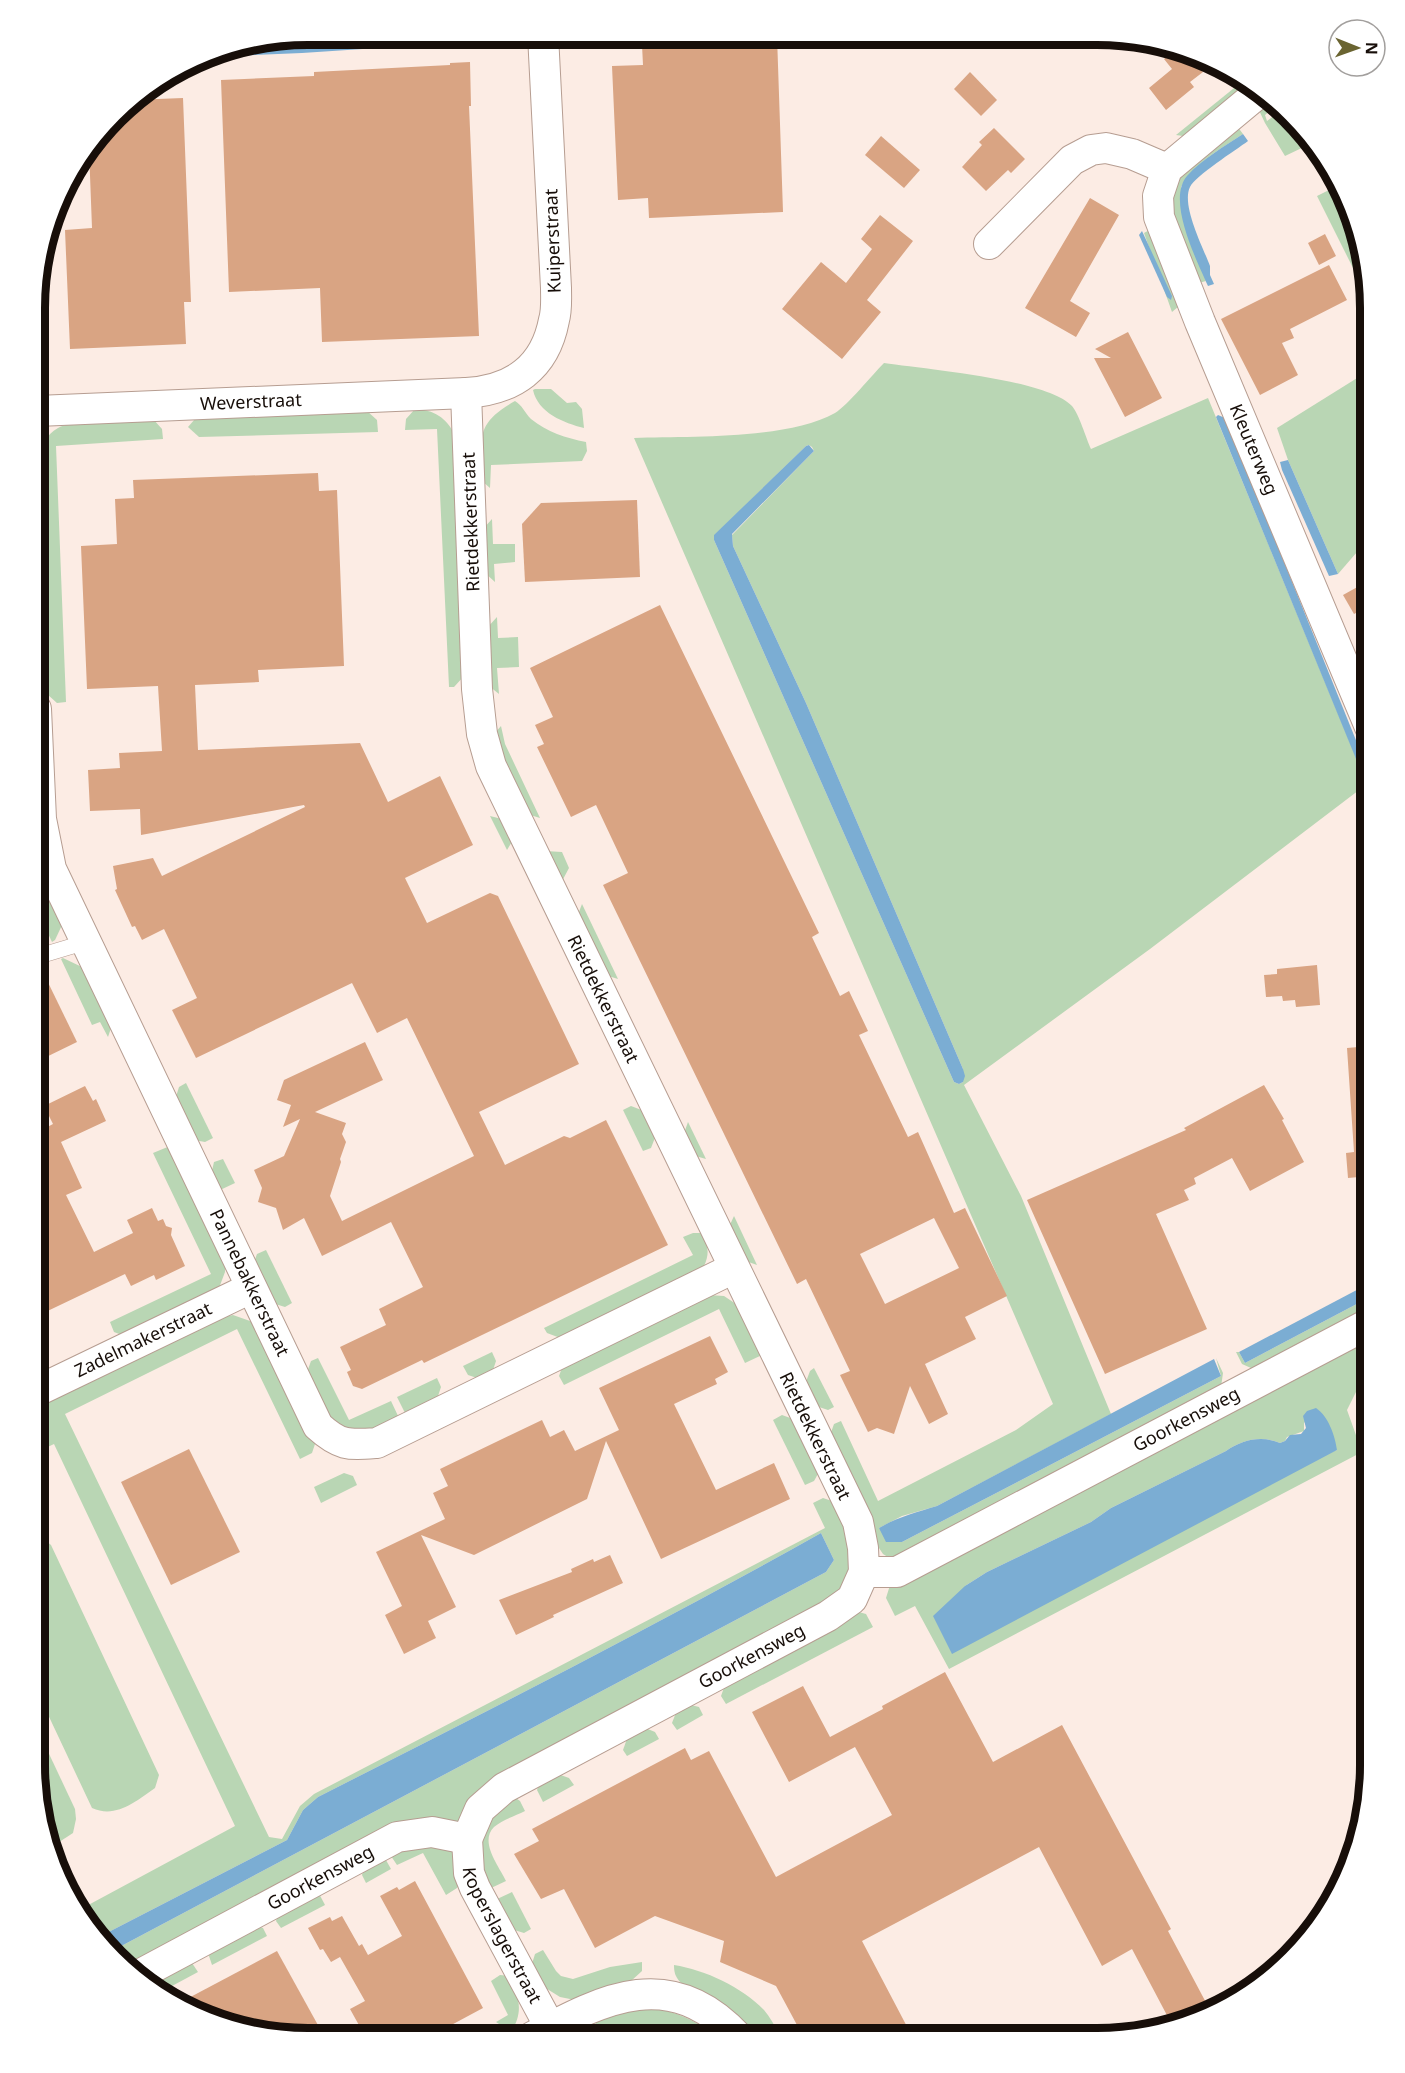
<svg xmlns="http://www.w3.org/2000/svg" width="1405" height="2073" viewBox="0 0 1405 2073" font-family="'Noto Sans',sans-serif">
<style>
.green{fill:#b9d6b4;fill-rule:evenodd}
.water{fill:#7badd3}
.building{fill:#d9a483;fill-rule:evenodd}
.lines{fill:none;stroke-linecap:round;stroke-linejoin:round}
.lane-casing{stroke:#b69d91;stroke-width:16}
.street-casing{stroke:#b69d91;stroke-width:32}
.lane{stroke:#fff;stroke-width:15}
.street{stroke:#fff;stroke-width:30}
.labels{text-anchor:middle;stroke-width:4.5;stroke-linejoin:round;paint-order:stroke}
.street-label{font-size:18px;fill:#170e09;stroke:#fff}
.rim{fill:none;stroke:#170e09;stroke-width:8}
</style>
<rect width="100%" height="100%" fill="#fcece4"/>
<!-- green -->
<g class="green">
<polygon points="1244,80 1253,85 1190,137 1176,135"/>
<polygon points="1267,95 1276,106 1265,115 1267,121 1280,111 1308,145 1285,156 1265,123 1256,104"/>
<path d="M 1237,126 L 1243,134 C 1221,149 1194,163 1181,187 L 1206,281 L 1195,284 L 1174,234 L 1173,180 Z"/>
<polygon points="1311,150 1342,187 1364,282 1361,284 1317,196 1331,189"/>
<polygon points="1153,228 1179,306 1172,312 1144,233"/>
<path d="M 884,363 C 924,369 1046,379 1072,406 C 1079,414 1086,438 1091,449 L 1208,398 L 1367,784 L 1150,949 L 964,1085 L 1021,1196 L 1111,1414 L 937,1506 L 902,1516 L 879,1528 L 895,1542 L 902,1542 L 1221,1376 L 1216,1358 L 1223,1373 L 1220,1394 L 891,1559 L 883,1554 L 875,1542 L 829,1438 L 834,1424 L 841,1421 L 878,1501 L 1016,1430 L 1053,1404 L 634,438 C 690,436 786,440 835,413 C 847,406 872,375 884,363 ZM 809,445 L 812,447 L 814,451 L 732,535 L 733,546 L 806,703 L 963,1069 L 963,1082 L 959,1084 L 954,1082 L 714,540 L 715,535 L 806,446 Z"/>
<polygon points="1370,370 1370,537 1338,574 1288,460 1277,428"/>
<path d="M 535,389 L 551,389 L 567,403 L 576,402 L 582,409 L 584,428 C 564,423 538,413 533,390 Z"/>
<path d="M 515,401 C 522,405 525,413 531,419 C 547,432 566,438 586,442 L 587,451 L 582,461 L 491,465 L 490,488 L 482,481 C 482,438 473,425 515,401 Z"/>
<path d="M 415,409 C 434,410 446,417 455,435 L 464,676 L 454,687 L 449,687 L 437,429 L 405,430 L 406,419 Z"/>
<polygon points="367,411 377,420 378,432 199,437 188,427 195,419"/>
<path d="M 153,419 L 162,429 L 163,439 L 56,446 L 66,702 L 57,703 L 47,694 L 38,459 C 40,447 46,435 58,428 C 71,420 134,420 153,419 Z"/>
<polygon points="492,519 493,544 515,544 515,562 494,564 495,582 485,573 483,529"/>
<polygon points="497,617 498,638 518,637 519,667 497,668 499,694 489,686 487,628"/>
<polygon points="501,726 505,744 540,818 527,814 494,734"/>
<polygon points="490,816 502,819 513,840 507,850"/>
<polygon points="545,851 562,852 569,868 561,883"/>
<polygon points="36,871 42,877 63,923 55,940 52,942 36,908"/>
<polygon points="582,904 618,979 605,975 577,917"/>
<polygon points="63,958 84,968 112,1025 108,1037 100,1022 92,1025 61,959"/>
<polygon points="186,1083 213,1138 205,1142 194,1140 175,1100 179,1087"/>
<polygon points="631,1106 644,1111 656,1135 651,1148 643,1151 623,1110"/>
<polygon points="688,1122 706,1159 692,1155 683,1136"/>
<polygon points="170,1146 225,1263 225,1272 219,1288 127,1337 114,1332 110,1322 211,1274 153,1153"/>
<polygon points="223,1159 235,1183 218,1191 211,1175 214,1162"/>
<polygon points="734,1216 757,1265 743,1260 728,1229"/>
<path d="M 693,1233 L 702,1233 C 708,1245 710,1253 704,1266 L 563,1339 L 547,1333 L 544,1328 L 693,1255 L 683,1237 Z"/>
<polygon points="266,1250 292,1303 285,1307 272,1303 253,1265 257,1254"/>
<polygon points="709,1295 724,1296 736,1304 762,1355 745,1363 719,1309 564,1385 559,1376 563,1365"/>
<polygon points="1370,1297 1370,1315 1260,1372 1242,1364 1236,1352 1239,1352 1245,1363"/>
<path d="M 233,1315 L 250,1321 L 257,1327 L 316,1441 L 312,1453 L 300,1459 L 237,1329 L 65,1414 L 269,1837 L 282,1839 L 300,1806 L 314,1794 L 825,1528 L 813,1503 L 823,1498 L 832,1501 C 849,1535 862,1561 837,1594 L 455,1826 L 131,1970 L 110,1952 L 826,1572 L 834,1560 L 821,1533 C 656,1626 487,1711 318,1797 L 303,1810 L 287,1840 L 97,1938 L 79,1910 L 235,1826 L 54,1444 L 35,1453 L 35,1407 L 216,1319 Z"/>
<path d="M 1370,1331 L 1370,1383 L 1356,1392 L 1347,1410 L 1362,1452 L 949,1669 L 915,1606 L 895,1616 L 886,1598 L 891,1582 ZM 1304,1422 L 1337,1450 L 965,1586 L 987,1572 L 1091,1522 L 1111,1508 L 1226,1451 C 1242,1440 1261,1435 1280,1443 L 1285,1441 L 1287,1437 L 1304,1431 Z"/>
<polygon points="492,1352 496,1361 492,1373 480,1379 468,1375 463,1366"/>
<polygon points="318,1358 349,1420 391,1401 399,1418 365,1434 335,1426 306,1375 311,1361"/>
<polygon points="814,1368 834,1407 828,1410 813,1405 804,1387 810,1371"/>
<polygon points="437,1378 441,1387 437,1399 406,1415 397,1397"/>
<polygon points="782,1415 793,1419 819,1472 814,1481 805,1485 773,1420"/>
<polygon points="344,1473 353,1476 357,1485 321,1503 314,1487"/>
<path d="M 35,1536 L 41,1537 L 51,1545 L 159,1775 L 155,1788 C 136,1801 116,1819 92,1808 L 35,1687 Z"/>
<polygon points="855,1611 866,1614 873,1627 726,1704 721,1696 725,1685"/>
<polygon points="687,1704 699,1707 703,1715 677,1730 672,1723 677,1710"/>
<polygon points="35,1724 75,1809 76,1819 73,1833 53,1846 35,1765"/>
<polygon points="643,1727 655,1732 659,1739 627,1756 623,1750 628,1736"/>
<polygon points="555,1773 569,1778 574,1785 543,1802 537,1790 540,1782"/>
<path d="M 513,1796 L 520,1801 L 525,1811 C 515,1816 502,1820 494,1827 C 479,1842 499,1866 506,1881 L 489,1889 C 479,1870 474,1842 487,1822 C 493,1813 505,1804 513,1796 Z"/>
<polygon points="401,1843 451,1847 460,1881 457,1888 446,1895 423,1853 397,1865 387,1850"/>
<polygon points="382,1853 391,1869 366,1883 362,1875 366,1862"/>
<polygon points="316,1888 325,1905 281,1928 276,1921 280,1907"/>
<polygon points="512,1892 531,1929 524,1933 511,1929 495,1900"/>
<polygon points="249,1923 263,1928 267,1936 212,1965 209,1956 212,1942"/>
<polygon points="543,1950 556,1971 561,1976 573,1979 610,1967 642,1962 642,1971 631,1981 605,1987 580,1999 570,1999 560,1997 544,1987 531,1967 535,1954"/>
<polygon points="192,1963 198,1972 159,1993 142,1980"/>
<path d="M 674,1965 C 705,1970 742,1987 764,2010 C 771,2018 776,2029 782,2038 L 757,2038 C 743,2018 724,2001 702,1991 C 695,1988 686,1987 680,1982 C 675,1976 674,1972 674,1965 Z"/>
<path d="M 500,1975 L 510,1976 C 519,1997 524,2012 511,2032 L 496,2022 L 508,2015 L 491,1981 Z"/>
<path d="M 654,2008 C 679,2013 697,2021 717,2037 L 685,2037 L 664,2028 L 648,2026 L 631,2026 L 599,2037 L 594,2028 L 598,2017 L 616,2011 Z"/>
</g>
<!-- water -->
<g class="water">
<polygon points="308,35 495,35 494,38 484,41 302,53 207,57 220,49"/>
<path d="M 1243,134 L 1248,141 C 1236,150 1195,176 1190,187 C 1181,205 1203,247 1210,266 L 1210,275 L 1214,284 L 1208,286 C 1197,261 1166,200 1187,176 C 1202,159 1225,146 1243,134 Z"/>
<polygon points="1142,231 1172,296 1171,300 1167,297 1139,235"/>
<polygon points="1218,415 1225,418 1228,423 1370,775 1370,793 1216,417"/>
<polygon points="809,445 814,451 732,534 733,546 806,703 963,1069 965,1076 963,1082 959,1084 954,1082 950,1073 714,540 714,535 806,446"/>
<polygon points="1288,460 1338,574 1329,576 1282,470 1280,462"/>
<polygon points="1370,1283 1370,1297 1245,1363 1239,1352"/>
<path d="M 1214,1359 L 1221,1376 L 902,1542 L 886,1542 L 879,1528 C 898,1517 917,1512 937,1506 Z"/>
<path d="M 1316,1408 C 1328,1416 1335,1435 1337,1450 L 952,1654 L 933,1616 L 965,1586 L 987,1572 L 1091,1522 L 1111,1508 L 1226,1451 C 1242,1440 1261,1435 1280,1443 L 1285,1441 L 1290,1435 L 1301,1434 L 1306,1428 L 1303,1416 L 1307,1411 Z"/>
<path d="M 821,1533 L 834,1560 L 826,1572 L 110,1952 L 97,1938 L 287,1840 L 303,1810 L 318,1797 C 487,1711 656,1626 821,1533 Z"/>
</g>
<!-- building -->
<g class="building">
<polygon points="736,36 777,36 783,212 649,218 648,198 618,200 612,66 643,65 642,45 737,41"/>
<polygon points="1177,49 1188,52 1203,72 1190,82 1194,87 1166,110 1149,88 1172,69 1164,59"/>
<polygon points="470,62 471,106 469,106 479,336 322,342 320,288 229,292 221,80 314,76 314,72 450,65 450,63"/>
<polygon points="970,72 997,100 981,116 954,89"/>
<polygon points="183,98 191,302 184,302 186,344 70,349 65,230 92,228 89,149 128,102 132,100"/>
<polygon points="994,128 1025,159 1011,173 1008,170 986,191 962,167 982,145 979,142"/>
<polygon points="881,136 920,170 904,188 865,155"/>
<polygon points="1090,198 1119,215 1070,301 1090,313 1076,337 1025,308"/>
<polygon points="880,215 913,241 867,300 881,312 842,359 782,309 821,262 846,283 872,249 861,239"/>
<polygon points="1325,234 1336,256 1319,265 1308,243"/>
<polygon points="1329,265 1347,300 1290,329 1294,338 1282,343 1298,375 1260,395 1221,319"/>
<polygon points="1128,332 1162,398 1125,417 1094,358 1111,358 1095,349"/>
<polygon points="318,473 319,491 337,490 344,666 258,670 259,682 195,685 198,750 360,743 388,802 440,776 473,845 405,878 427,923 490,893 498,896 579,1064 479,1112 505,1165 564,1136 570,1138 606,1120 668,1245 424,1363 422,1360 362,1389 353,1386 347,1372 351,1370 340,1347 386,1325 379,1309 423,1287 391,1222 322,1256 304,1218 283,1230 276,1208 258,1202 262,1188 254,1170 284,1156 300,1119 283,1127 291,1105 277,1100 284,1080 365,1042 383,1080 315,1112 346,1123 342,1134 346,1142 340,1159 341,1162 330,1196 342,1221 474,1156 407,1018 377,1033 352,983 196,1058 172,1010 197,998 164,929 142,940 135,926 132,927 115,890 117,889 113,866 153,858 162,876 305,807 304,805 141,835 140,809 90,811 88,770 120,768 119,753 162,751 158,686 87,689 81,546 117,544 115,499 134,498 133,480"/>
<polygon points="637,500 640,577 525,582 522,524 541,503"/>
<polygon points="1370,580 1370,606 1354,614 1343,595"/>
<path d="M 660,605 L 819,933 L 812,937 L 840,996 L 849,991 L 868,1031 L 859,1035 L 908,1137 L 918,1132 L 954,1213 L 965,1208 L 1007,1296 L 965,1317 L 976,1339 L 925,1364 L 948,1414 L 929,1424 L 910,1386 L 894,1434 L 877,1428 L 868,1432 L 840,1375 L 850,1371 L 806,1279 L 797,1284 L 603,885 L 628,873 L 596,805 L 571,817 L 537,747 L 544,744 L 535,725 L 553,717 L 530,668 ZM 934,1218 L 959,1268 L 885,1304 L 860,1254 Z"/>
<polygon points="1317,965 1320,1005 1296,1007 1295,1000 1283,1001 1282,996 1266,997 1264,975 1277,974 1277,969"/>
<polygon points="40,966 77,1042 36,1062 36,967"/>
<polygon points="1370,1046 1370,1176 1348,1178 1346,1153 1354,1152 1347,1048"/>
<polygon points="1264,1085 1284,1119 1282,1120 1304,1162 1250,1191 1232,1158 1194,1178 1196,1184 1184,1190 1189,1200 1156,1214 1207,1329 1105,1374 1027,1200 1186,1130 1184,1128"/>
<polygon points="85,1086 93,1101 96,1099 106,1121 61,1142 82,1188 66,1195 94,1252 133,1233 127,1220 152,1208 158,1221 163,1219 166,1226 172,1228 171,1235 185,1266 156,1280 154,1275 131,1286 125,1274 35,1317 36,1133 53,1124 44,1106"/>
<polygon points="710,1336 728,1372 715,1379 717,1384 674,1404 716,1490 774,1463 790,1499 661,1559 606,1441 587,1499 474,1555 421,1535 456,1607 428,1621 436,1638 404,1654 385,1615 402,1606 376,1552 445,1519 433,1493 448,1486 440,1469 542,1420 550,1437 564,1430 575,1451 619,1430 599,1388"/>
<polygon points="189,1449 240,1552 171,1585 121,1482"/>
<polygon points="610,1555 623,1583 553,1615 554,1617 516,1635 499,1600 572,1572 571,1569 593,1559 594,1562"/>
<polygon points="945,1672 993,1762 1062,1725 1171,1929 1168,1931 1211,2012 1170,2021 1132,1949 1102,1966 1039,1847 862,1941 913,2038 804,2038 776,1986 720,1962 724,1941 655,1916 595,1948 564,1889 541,1899 514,1854 539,1841 532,1829 685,1748 691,1760 709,1751 776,1877 892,1815 855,1747 789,1782 752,1712 803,1686 830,1737 883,1709 882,1706"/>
<polygon points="415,1881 483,2008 429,2037 365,2036 350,2009 365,2001 340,1957 331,1962 323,1949 320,1950 308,1928 330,1917 332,1921 342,1916 359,1946 362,1944 368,1955 402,1936 380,1896 397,1887 399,1890"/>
<polygon points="277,1951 324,2036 273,2036 181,2002"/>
</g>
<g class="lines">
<defs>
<polyline id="lane" points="36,957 86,942"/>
<g id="street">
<path id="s1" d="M 1262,90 L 1167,169 L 1158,196 L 1159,217 L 1200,322 L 1370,727"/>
<polyline points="989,244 1072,160 1091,150 1106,148 1132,154 1167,169"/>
<path id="s2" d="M 37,411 L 466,393 C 513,390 545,368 554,320 C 557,310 556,298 556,288 L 543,35"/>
<path id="s3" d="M 36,709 L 41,819 L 51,869 L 318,1426 C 340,1446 348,1445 377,1443 L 734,1268"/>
<path id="s4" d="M 35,1392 L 251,1288"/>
<path id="s5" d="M 864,1572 L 897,1572 L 1370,1323"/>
<path id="s6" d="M 467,1839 L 469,1873 L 475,1888 L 550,2027"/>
<path id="s7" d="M 137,1976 L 397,1837 L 432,1832 L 467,1839 L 480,1809 L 504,1788 L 828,1616 L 852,1599 L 864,1572 L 863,1548 L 858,1522 L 491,766 L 482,734 L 477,689 L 466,393"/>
<path d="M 532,2037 C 606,1997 671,1965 738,2037"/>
</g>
</defs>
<!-- lane casing -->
<use href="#lane" class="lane-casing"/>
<!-- street casing -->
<use href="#street" class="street-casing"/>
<!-- lane -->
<use href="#lane" class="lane"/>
<!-- street -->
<use href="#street" class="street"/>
</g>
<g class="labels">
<!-- street labels -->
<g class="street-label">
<text transform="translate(553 241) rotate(-92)" y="6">Kuiperstraat</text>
<text dy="6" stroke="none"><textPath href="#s2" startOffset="214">Weverstraat</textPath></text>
<text dy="6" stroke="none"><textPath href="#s1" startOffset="424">Kleuterweg</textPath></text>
<text transform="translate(471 522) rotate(-92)" y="6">Rietdekkerstraat</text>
<text transform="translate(603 999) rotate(64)" y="6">Rietdekkerstraat</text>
<text dy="6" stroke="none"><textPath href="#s3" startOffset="620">Pannebakkerstraat</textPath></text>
<text dy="6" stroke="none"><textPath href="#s4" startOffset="120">Zadelmakerstraat</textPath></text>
<text dy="6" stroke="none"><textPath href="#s5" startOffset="360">Goorkensweg</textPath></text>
<text transform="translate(815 1436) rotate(64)" y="6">Rietdekkerstraat</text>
<text dy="6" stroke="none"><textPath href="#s7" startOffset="711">Goorkensweg</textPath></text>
<text dy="6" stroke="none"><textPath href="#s7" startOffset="208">Goorkensweg</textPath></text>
<text dy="6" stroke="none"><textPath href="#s6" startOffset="104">Koperslagerstraat</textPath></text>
</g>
</g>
<!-- crop -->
<path d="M0 0H1405V2073H0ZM308 45H1097A263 263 0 0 1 1360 308V1765A263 263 0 0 1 1097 2028H308A263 263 0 0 1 45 1765V308A263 263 0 0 1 308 45Z" fill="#fff" fill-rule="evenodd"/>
<path class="rim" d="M308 45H1097A263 263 0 0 1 1360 308V1765A263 263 0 0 1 1097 2028H308A263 263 0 0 1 45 1765V308A263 263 0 0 1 308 45Z"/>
<!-- north arrow -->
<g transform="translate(1357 48) rotate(91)"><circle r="28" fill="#ffffff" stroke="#a29f9d" stroke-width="1.5"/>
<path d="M0-4.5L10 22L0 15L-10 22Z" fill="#6a6431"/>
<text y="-9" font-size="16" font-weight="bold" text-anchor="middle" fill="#170e09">N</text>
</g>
</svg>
